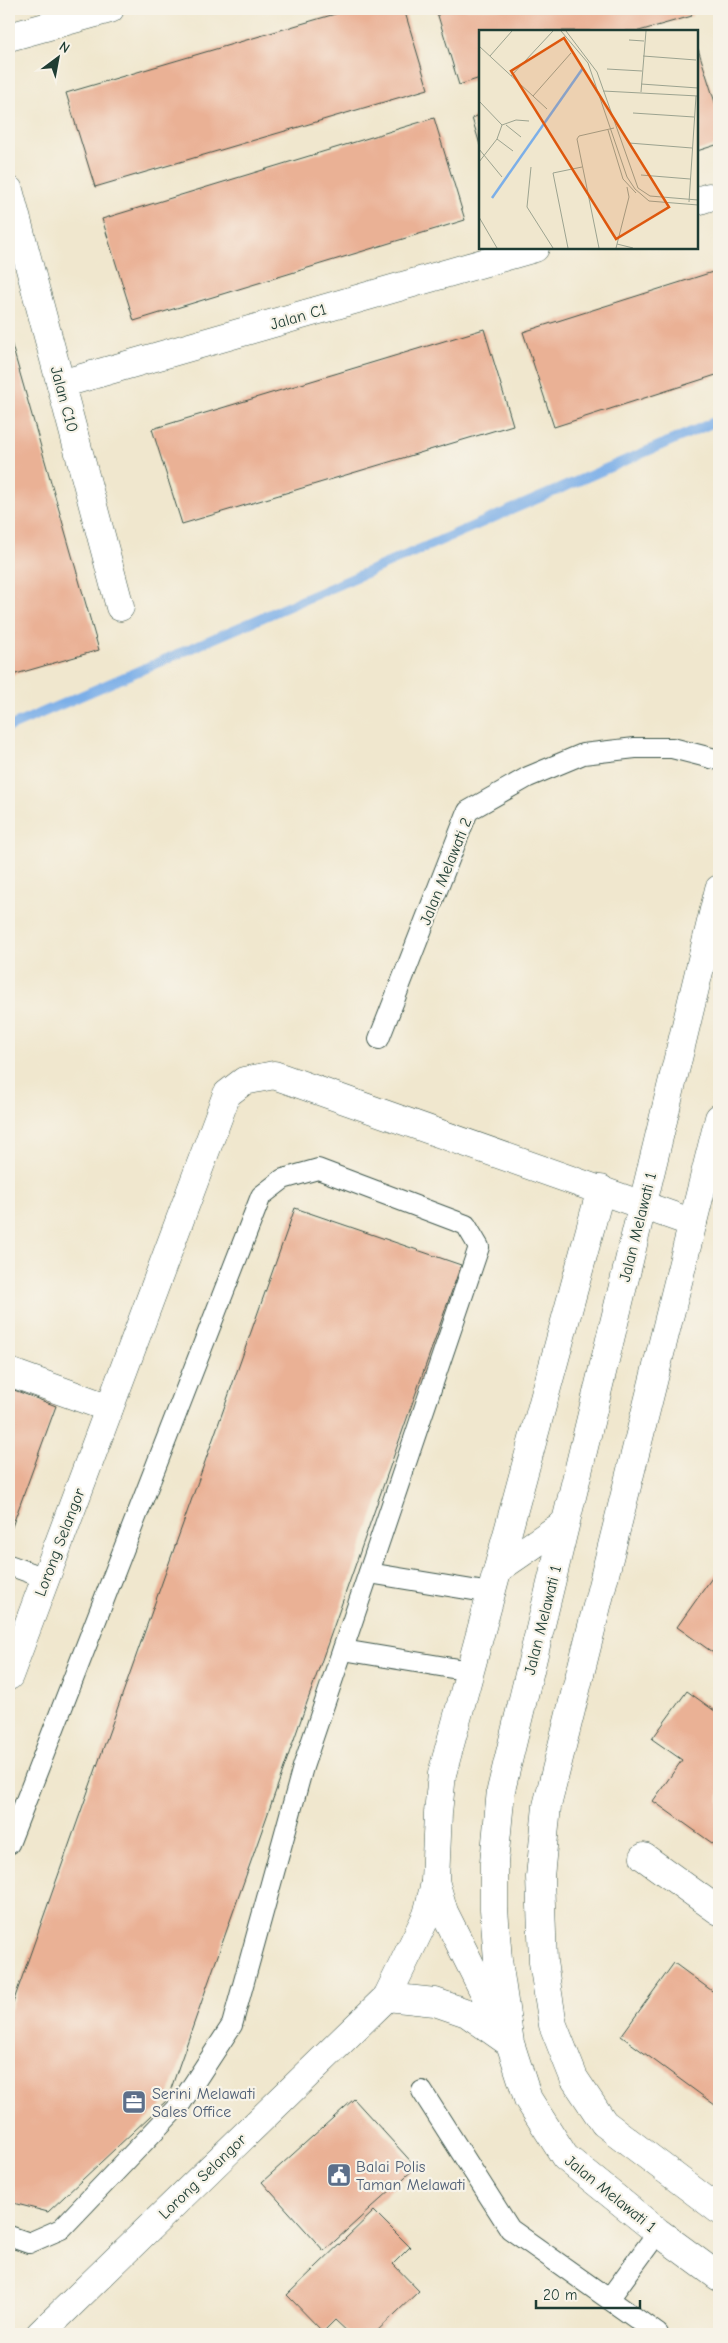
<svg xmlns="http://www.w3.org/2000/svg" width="728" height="2343" viewBox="0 0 728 2343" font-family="'Comic Neue',sans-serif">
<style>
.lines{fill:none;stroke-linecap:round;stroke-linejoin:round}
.stream{stroke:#7cafe8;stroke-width:10}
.building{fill:#eab195}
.service-casing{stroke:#3e564b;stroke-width:22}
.minor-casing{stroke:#3e564b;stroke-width:29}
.tertiary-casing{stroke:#3e564b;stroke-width:29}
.service{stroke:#fff;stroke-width:20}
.minor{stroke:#fff;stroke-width:28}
.tertiary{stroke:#fff;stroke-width:28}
.labels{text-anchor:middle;stroke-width:4.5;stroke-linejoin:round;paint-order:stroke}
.street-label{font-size:16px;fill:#1f3d34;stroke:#f7f3e8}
.service-label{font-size:16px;fill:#4e5e75;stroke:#f7f3e8;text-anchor:start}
.inset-river{fill:none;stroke:#7cafe8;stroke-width:2.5}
.inset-road{fill:none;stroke:#9ca390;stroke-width:1}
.view{fill:#de580e;fill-opacity:0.15;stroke:#de580e;stroke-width:2.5}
.inset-edge{fill:none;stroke:#1f3d34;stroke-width:2.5}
</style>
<rect width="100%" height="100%" fill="#f7f3e8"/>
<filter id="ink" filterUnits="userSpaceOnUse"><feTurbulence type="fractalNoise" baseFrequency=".02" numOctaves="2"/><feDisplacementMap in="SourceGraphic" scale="10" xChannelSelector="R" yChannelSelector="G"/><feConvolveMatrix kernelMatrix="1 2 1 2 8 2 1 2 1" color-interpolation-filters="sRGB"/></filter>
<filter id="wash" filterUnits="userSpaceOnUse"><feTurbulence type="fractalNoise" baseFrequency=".0096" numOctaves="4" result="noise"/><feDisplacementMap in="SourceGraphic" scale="20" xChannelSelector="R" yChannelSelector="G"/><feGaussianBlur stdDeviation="1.12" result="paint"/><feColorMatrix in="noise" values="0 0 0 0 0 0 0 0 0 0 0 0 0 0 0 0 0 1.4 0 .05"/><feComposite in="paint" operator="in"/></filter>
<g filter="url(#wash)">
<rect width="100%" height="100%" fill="#f0e7ce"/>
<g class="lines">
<!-- stream -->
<polyline class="stream" points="9,727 719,420"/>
</g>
<g id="blocks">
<!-- building -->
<g class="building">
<polygon points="352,9 404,9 428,89 95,187 66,93"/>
<polygon points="436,9 690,9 692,16 639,31 480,31 480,78 459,85"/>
<polygon points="697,49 698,49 719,115 719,144 697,151"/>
<polygon points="480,115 480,145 472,118"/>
<polygon points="434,118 465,220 134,321 102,219"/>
<polygon points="719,270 719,374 554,427 523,332"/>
<polygon points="484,329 513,425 182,524 152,429"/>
<polygon points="9,335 99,650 9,676"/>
<polygon points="295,1208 461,1265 167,2100 48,2212 9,2202 9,2014"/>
<polygon points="9,1388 56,1406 9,1535"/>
<polygon points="719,1568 719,1657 677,1627"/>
<polygon points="687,1691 719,1714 719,1848 653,1801 682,1760 652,1739"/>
<polygon points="674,1963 719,1996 719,2108 621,2036"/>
<polygon points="354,2099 416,2167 324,2251 262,2182"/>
<polygon points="374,2211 410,2247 393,2264 419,2291 374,2334 350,2334 335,2320 323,2332 287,2295"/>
</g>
</g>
</g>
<g filter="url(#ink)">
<use href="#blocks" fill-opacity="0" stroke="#3e564b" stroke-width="1"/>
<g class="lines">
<defs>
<g id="service">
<polyline points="379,1039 468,811 528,777 583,754 635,748 672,748 719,760"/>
<polyline points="9,1565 45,1578"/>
<polyline points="369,1573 491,1593"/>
<polyline points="343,1650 470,1671"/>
<polyline points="9,1844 261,1196 283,1179 318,1169 466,1225 479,1247 303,1767 232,2025 181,2103 61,2229 29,2243 9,2236"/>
<polyline points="422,2091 510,2229 658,2334"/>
<polyline points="609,2299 658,2232"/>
</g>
<g id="minor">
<polyline points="9,37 110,9"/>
<polyline points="9,190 120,607"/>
<polyline points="697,201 709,197"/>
<polyline points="61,384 535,248"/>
<polyline points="9,1372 109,1408"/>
<polyline points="498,1569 565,1523"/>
<polyline points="9,1676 227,1094 244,1081 274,1075 693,1223"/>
<polyline points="644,1857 719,1911"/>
<polyline points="387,1997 435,2002 467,2013 507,2041"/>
<polyline points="508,2040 444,1912 435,1881 438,1813 442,1774 601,1189"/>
<polyline points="40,2334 387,1997 427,1915 435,1883"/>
</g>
<g id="tertiary">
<polyline points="719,889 501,1790 494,1863 494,1909 498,1960 510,2043 528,2099 565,2157 658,2232 719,2277"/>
<polyline points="719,1118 547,1806 540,1877 543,1962 553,2025 574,2078 604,2123 719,2210"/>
</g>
</defs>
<!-- service casing -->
<use href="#service" class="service-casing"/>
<!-- minor casing -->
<use href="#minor" class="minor-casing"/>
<!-- tertiary casing -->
<use href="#tertiary" class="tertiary-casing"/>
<!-- service -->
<use href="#service" class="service"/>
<!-- minor -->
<use href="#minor" class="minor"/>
<!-- tertiary -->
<use href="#tertiary" class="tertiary"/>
</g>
</g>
<!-- icons -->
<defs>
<symbol id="office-square" viewBox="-11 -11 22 22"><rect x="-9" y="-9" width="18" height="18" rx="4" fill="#5c6f8a" stroke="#f7f3e8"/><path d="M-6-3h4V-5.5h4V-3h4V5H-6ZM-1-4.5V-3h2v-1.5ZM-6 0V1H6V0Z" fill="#fff"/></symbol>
<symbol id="civic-square" viewBox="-11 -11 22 22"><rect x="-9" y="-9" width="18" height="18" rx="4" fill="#5c6f8a" stroke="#f7f3e8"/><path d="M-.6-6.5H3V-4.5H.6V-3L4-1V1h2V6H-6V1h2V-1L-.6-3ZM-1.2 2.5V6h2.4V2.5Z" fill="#fff"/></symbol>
</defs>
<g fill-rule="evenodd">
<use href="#office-square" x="120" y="2088" width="28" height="28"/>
<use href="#civic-square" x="325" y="2161" width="28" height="28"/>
</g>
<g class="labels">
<!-- street labels -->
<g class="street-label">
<text transform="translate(298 316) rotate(-16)" y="6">Jalan C1</text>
<text transform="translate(65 399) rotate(75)" y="6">Jalan C10</text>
<text transform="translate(445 871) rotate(-68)" y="6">Jalan Melawati 2</text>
<text transform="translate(637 1227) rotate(-76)" y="6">Jalan Melawati 1</text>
<text transform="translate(59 1542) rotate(-69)" y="6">Lorong Selangor</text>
<text transform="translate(542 1620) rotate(-76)" y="6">Jalan Melawati 1</text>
<text transform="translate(202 2176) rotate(-44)" y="6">Lorong Selangor</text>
<text transform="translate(611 2193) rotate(39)" y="6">Jalan Melawati 1</text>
</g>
<!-- service labels -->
<g class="service-label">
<text x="152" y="2099">Serini Melawati<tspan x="152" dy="18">Sales Office</tspan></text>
<text x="356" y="2172">Balai Polis<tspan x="356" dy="18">Taman Melawati</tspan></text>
</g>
</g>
<!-- overview -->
<g transform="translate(479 30)">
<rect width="219" height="219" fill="#f0e7ce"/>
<path class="inset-river" d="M 13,168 L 104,38"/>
<path class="inset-road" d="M 82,1 L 109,33 L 148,147 L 156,159 L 170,171 L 219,175M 87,1 L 118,42 L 159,158 L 171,166 L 219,170M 150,10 L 165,11M 0,16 L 68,79M 11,26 L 33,1M 164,26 L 217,30M 128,39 L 163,41M 32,46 L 74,1M 162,54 L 219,58M 124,61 L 219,66M 162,62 L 167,1M 54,66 L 92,23M 0,71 L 23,95 L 18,109 L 0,132M 154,83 L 215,87M 23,95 L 37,90 L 50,91M 27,95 L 42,107M 129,100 L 144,149 L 157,163M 18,109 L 34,121M 150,113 L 213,118M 0,119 L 23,147M 52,137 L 48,177 L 74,218M 162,145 L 211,149M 210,172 L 217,66M 0,187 L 18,218M 138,214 L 154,218M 89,218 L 74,143 L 103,137M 120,218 L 98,109 L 100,106 L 135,98M 137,218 L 150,167 L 148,157"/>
<path class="view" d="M 85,8 L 190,177 L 137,209 L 32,41 Z"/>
<rect width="219" height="219" class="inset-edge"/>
</g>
<!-- margin -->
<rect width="728" height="2343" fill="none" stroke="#f7f3e8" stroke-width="30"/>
<!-- north arrow -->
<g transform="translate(58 58) rotate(32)" stroke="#f7f3e8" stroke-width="4" paint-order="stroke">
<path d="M0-4L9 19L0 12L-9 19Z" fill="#1f3d34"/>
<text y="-8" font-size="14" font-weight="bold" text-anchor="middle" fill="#1f3d34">N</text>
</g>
<!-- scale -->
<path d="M536 2300v8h104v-8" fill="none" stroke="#1f3d34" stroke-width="2.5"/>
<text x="543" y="2300" font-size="15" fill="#1f3d34" stroke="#f7f3e8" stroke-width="4" paint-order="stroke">20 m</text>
</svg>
